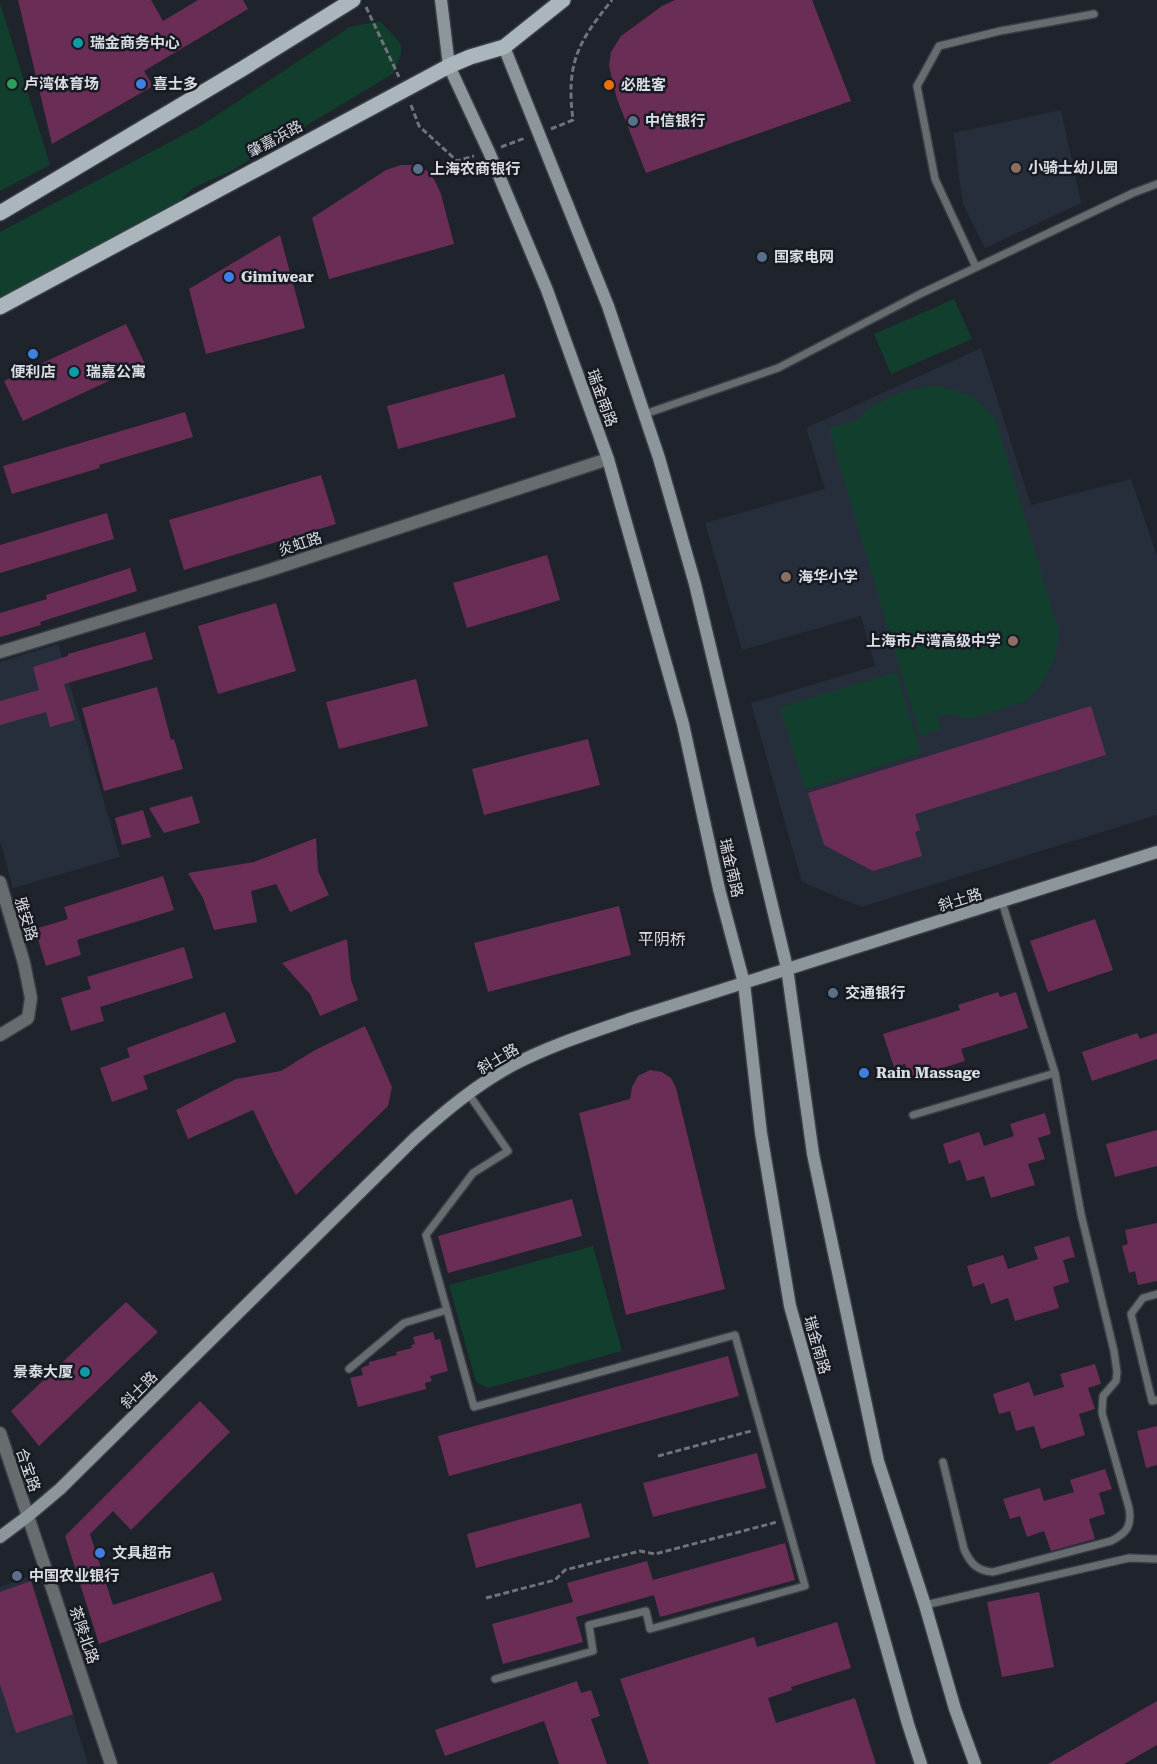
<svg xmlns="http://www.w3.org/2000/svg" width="1157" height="1764" viewBox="0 0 1157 1764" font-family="'Roboto Serif','Noto Sans SC',serif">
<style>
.built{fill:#272e3b}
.green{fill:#123f2d}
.building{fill:#6a2e56}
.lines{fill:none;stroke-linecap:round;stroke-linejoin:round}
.service-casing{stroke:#393d46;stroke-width:10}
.minor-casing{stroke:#393d46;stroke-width:15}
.secondary-casing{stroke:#393d46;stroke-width:15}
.primary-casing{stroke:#393d46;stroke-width:18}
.path{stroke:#70737b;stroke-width:3;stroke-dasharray:6 3;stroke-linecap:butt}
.service{stroke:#676c6f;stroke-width:7}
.minor{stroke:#676c6f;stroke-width:12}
.secondary{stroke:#8d969a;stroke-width:12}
.primary{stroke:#abb6bc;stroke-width:15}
.culture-dot{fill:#0f9aa8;stroke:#161a22;stroke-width:2}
.leisure-dot{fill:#2e9e5b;stroke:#161a22;stroke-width:2}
.shop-dot{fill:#3f7fe0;stroke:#161a22;stroke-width:2}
.food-dot{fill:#e8710a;stroke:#161a22;stroke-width:2}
.service-dot{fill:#5c6f8a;stroke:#161a22;stroke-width:2}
.education-dot{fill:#8d6e63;stroke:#161a22;stroke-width:2}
.labels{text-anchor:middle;stroke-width:5;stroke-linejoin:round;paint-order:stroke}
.poi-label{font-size:15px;font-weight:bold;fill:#dadde3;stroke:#161a22;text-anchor:start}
.street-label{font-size:15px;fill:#dadde3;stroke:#161a22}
.neighbourhood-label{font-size:16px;fill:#dadde3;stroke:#161a22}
</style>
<rect width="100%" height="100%" fill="#1f232c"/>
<!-- built -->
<g class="built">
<polygon points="1061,110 1081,203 985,248 963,204 953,133"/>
<polygon points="981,348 1031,505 1131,479 1157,556 1157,815 861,907 802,882 751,703 875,666 861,616 742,650 705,523 825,489 806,428"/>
<polygon points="58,644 120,857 13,888 0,841 0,662"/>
<polygon points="30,1576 88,1764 0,1764 0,1587"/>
</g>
<!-- green -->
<g class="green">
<polygon points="0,3 50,165 0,191"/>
<polygon points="380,21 401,44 401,54 394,73 231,171 193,188 167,213 0,298 0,232 202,125 350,27"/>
<polygon points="954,299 972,339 891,374 874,334"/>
<polygon points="935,385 971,395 995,418 1059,632 1055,658 1044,680 1028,700 972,718 937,714 941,729 920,736 829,429 858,420 869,408 902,392"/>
<polygon points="896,672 921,753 805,789 780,707"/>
<polygon points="593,1246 622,1351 488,1388 476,1382 449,1285"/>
</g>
<!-- building -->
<g class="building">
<polygon points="18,0 151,0 163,21 198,0 243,0 248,9 144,71 153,86 52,144"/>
<polygon points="675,0 812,0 851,101 646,173 617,99 609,66 611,52 621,36 662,6"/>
<polygon points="401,165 414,165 426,170 434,179 441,194 454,244 329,279 312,218 386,170"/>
<polygon points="280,235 305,328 206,354 189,289"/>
<polygon points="126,324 145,364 23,421 4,381"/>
<polygon points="504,374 516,417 398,449 387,406"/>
<polygon points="185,412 193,437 99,465 100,468 12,494 3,466"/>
<polygon points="321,475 336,524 184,570 169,520"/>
<polygon points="107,513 114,539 0,573 0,545"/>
<polygon points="547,555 560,600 467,628 453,583"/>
<polygon points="130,568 137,591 40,622 41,625 0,637 0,613 47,599 46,595"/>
<polygon points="276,603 296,671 218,694 198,626"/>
<polygon points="145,632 153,659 64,684 75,720 50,727 46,712 0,725 0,701 39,690 33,667 68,656 68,654"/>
<polygon points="416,679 428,726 339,749 326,702"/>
<polygon points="157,687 171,740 174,739 183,769 104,791 82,708"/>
<polygon points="1091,706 1106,755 915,814 920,830 915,832 922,856 873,871 824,845 808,793"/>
<polygon points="588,739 600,785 484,815 472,769"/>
<polygon points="192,796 200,823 164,833 149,808"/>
<polygon points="143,810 151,837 122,845 115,818"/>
<polygon points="316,838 318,871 329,895 290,912 276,884 251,891 257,922 214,930 203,898 188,873 254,862"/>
<polygon points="163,876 174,910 77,940 81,955 46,966 35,929 68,919 64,907"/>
<polygon points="619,906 631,955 488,992 474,943"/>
<polygon points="1095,919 1113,970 1048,992 1030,941"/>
<polygon points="347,939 351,980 358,1000 320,1016 310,994 282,963"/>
<polygon points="184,947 193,978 100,1007 104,1021 71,1031 61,998 91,989 87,977"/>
<polygon points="998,992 1000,997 1016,992 1028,1028 961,1049 965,1061 910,1078 905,1064 894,1067 883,1034 960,1010 958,1005"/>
<polygon points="225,1012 236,1042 143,1076 148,1089 112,1102 100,1068 130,1057 127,1048"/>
<polygon points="365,1026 392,1087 388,1106 296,1195 275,1156 253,1110 188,1139 176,1110 236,1079 281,1071 315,1050"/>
<polygon points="1137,1033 1140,1039 1157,1033 1157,1059 1092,1081 1082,1052"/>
<polygon points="650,1070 662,1072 671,1078 676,1088 725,1289 626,1315 579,1113 630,1099 632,1087 638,1076"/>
<polygon points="1045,1113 1051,1134 1038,1138 1045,1159 1028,1164 1035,1185 991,1198 984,1176 967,1181 960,1160 949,1164 943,1144 979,1132 984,1146 1014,1136 1010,1124"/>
<polygon points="1157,1130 1157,1166 1115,1177 1106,1144"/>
<polygon points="572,1199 582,1236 448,1273 438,1236"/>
<polygon points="1157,1223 1157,1281 1138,1285 1135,1271 1129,1273 1122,1246 1128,1244 1125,1230"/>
<polygon points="1069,1236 1075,1257 1063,1260 1069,1282 1053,1287 1059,1308 1015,1321 1008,1298 991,1304 984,1283 973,1287 967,1266 1003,1255 1008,1269 1038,1259 1034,1247"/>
<polygon points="126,1302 158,1332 39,1446 11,1411"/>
<polygon points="433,1332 435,1340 440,1339 448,1371 430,1376 432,1381 425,1383 426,1389 358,1407 350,1378 363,1375 361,1368 369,1365 369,1362 397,1355 396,1352 412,1348 411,1345 415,1344 413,1337"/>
<polygon points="728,1356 739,1396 449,1476 438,1436"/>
<polygon points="1095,1364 1101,1384 1088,1388 1095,1409 1079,1414 1085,1435 1041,1449 1034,1426 1016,1431 1010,1411 999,1414 993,1394 1029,1382 1034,1396 1064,1387 1060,1374"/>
<polygon points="200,1401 230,1432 131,1530 113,1511 90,1534 113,1605 213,1572 222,1600 99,1644 65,1536"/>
<polygon points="1157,1426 1157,1465 1146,1468 1137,1431"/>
<polygon points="757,1453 766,1488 653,1517 643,1483"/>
<polygon points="1105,1469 1112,1489 1099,1493 1105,1514 1089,1519 1095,1539 1051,1551 1044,1531 1027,1537 1020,1516 1010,1519 1003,1499 1040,1488 1044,1501 1074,1492 1070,1480"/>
<polygon points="581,1503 590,1537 476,1568 467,1534"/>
<polygon points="785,1543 795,1580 660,1617 654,1595 576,1617 583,1642 503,1664 492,1624 573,1602 567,1583 647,1561 653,1580"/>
<polygon points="31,1581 73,1714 16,1733 0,1684 0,1592"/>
<polygon points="1039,1592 1054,1667 1002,1677 987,1602"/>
<polygon points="837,1622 851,1668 791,1687 792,1690 768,1698 776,1723 855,1698 876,1764 649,1764 620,1679 754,1637 757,1647"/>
<polygon points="577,1681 581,1693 591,1690 600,1716 591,1719 607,1764 559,1764 544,1721 445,1756 435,1730"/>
<polygon points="1157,1701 1157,1745 1124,1764 1048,1764"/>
</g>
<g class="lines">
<defs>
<g id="service">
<polyline points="976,267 935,179 917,86 939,46 1000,31 1094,14"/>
<polyline points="645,414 778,368 920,294 1133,193 1157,184"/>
<polyline points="468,1093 508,1151 473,1173 426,1235 474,1407 735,1335 805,1586 650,1629 646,1611 589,1625 593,1651 495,1679"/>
<polyline points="913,1115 1055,1073"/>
<polyline points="1157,1294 1143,1298 1131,1314 1152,1401 1157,1400"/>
<polyline points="349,1369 404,1323 447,1310"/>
<path d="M 943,1462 L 964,1549 C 970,1563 977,1571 993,1572 L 1111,1541 C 1127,1533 1132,1526 1129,1508 L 1102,1413 L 1103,1396 L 1116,1381 L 1117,1372 L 1114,1351 L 1081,1214 L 1055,1073 L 1002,902"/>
<polyline points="925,1605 1129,1558 1157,1559"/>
</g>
<g id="minor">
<polyline points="0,652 270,570 608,459"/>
<polyline points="0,882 24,963 31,998 28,1018 0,1035"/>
<polyline points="0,1433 111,1764"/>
</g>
<g id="secondary">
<polyline points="441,0 449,66 489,152 547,290 608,459 683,724 719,889 744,983 761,1133 790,1306 908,1724 921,1764"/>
<polyline points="510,42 504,47 608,306 659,458 695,584 787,968 813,1154 878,1461 925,1605 955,1709 975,1764"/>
<path d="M 0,1537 L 28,1516 L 60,1489 L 414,1139 C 445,1111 476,1085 513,1065 C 551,1045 593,1032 633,1018 L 1157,852"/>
</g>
<g id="primary">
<polyline points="0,213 242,69 353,0"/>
<polyline points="0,307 449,66 470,57 504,47 563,0"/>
</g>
</defs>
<!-- service casing -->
<use href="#service" class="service-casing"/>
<!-- minor casing -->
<use href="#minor" class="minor-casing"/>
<!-- secondary casing -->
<use href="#secondary" class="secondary-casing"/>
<!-- primary casing -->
<use href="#primary" class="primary-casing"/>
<!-- path -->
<g class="path">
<polyline points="366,7 399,77"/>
<polyline points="411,105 419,126 457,161 474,156"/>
<path d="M 551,129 L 573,120 C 566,64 577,43 612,0"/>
<polyline points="501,147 525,138"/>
<polyline points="658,1456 751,1431"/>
<polyline points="486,1598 555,1580 565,1570 640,1551 655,1554 777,1522"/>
</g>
<!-- service -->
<use href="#service" class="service"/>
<!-- minor -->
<use href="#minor" class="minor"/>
<!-- secondary -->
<use href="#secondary" class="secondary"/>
<!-- primary -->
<use href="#primary" class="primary"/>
</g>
<!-- markers -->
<g class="culture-dot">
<circle cx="78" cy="43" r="6"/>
<circle cx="74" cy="372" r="6"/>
<circle cx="85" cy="1372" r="6"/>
</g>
<circle class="leisure-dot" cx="12" cy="84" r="6"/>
<g class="shop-dot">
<circle cx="141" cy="84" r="6"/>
<circle cx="229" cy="277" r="6"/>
<circle cx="33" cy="354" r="6"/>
<circle cx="864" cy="1073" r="6"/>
<circle cx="100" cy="1553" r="6"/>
</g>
<circle class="food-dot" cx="609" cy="85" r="6"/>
<g class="service-dot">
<circle cx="633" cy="121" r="6"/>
<circle cx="418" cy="169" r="6"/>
<circle cx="762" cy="257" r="6"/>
<circle cx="833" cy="993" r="6"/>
<circle cx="17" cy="1576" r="6"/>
</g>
<g class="education-dot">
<circle cx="1016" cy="168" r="6"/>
<circle cx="786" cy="577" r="6"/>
<circle cx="1013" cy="641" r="6"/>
</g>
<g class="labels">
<!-- poi labels -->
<g class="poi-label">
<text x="90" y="48">瑞金商务中心</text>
<text x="24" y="89">卢湾体育场</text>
<text x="153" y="89">喜士多</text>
<text x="621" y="90">必胜客</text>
<text x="645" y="126">中信银行</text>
<text x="1028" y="173">小骑士幼儿园</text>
<text x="430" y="174">上海农商银行</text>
<text x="774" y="262">国家电网</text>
<text x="241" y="282">Gimiwear</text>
<text x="33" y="377" text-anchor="middle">便利店</text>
<text x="86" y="377">瑞嘉公寓</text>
<text x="798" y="582">海华小学</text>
<text x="1001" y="646" text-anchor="end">上海市卢湾高级中学</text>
<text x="845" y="998">交通银行</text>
<text x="876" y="1078">Rain Massage</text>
<text x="73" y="1377" text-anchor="end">景泰大厦</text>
<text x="112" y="1558">文具超市</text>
<text x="29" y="1581">中国农业银行</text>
</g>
<!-- street labels -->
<g class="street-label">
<text transform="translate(275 139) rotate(-28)" y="5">肇嘉浜路</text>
<text transform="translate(602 398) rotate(70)" y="5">瑞金南路</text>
<text transform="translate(300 544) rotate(-18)" y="5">炎虹路</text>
<text transform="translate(731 868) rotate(77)" y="5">瑞金南路</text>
<text transform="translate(960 900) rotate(-17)" y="5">斜土路</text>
<text transform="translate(26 919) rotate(73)" y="5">雅安路</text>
<text transform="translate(498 1059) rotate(-30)" y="5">斜土路</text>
<text transform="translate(817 1345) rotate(74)" y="5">瑞金南路</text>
<text transform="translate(139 1390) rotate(-45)" y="5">斜土路</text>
<text transform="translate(28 1470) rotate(71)" y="5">合宝路</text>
<text transform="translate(84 1635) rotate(71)" y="5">茶陵北路</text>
</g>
<!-- neighbourhood labels -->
<g class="neighbourhood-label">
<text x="662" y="945">平阴桥</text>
</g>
</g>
</svg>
